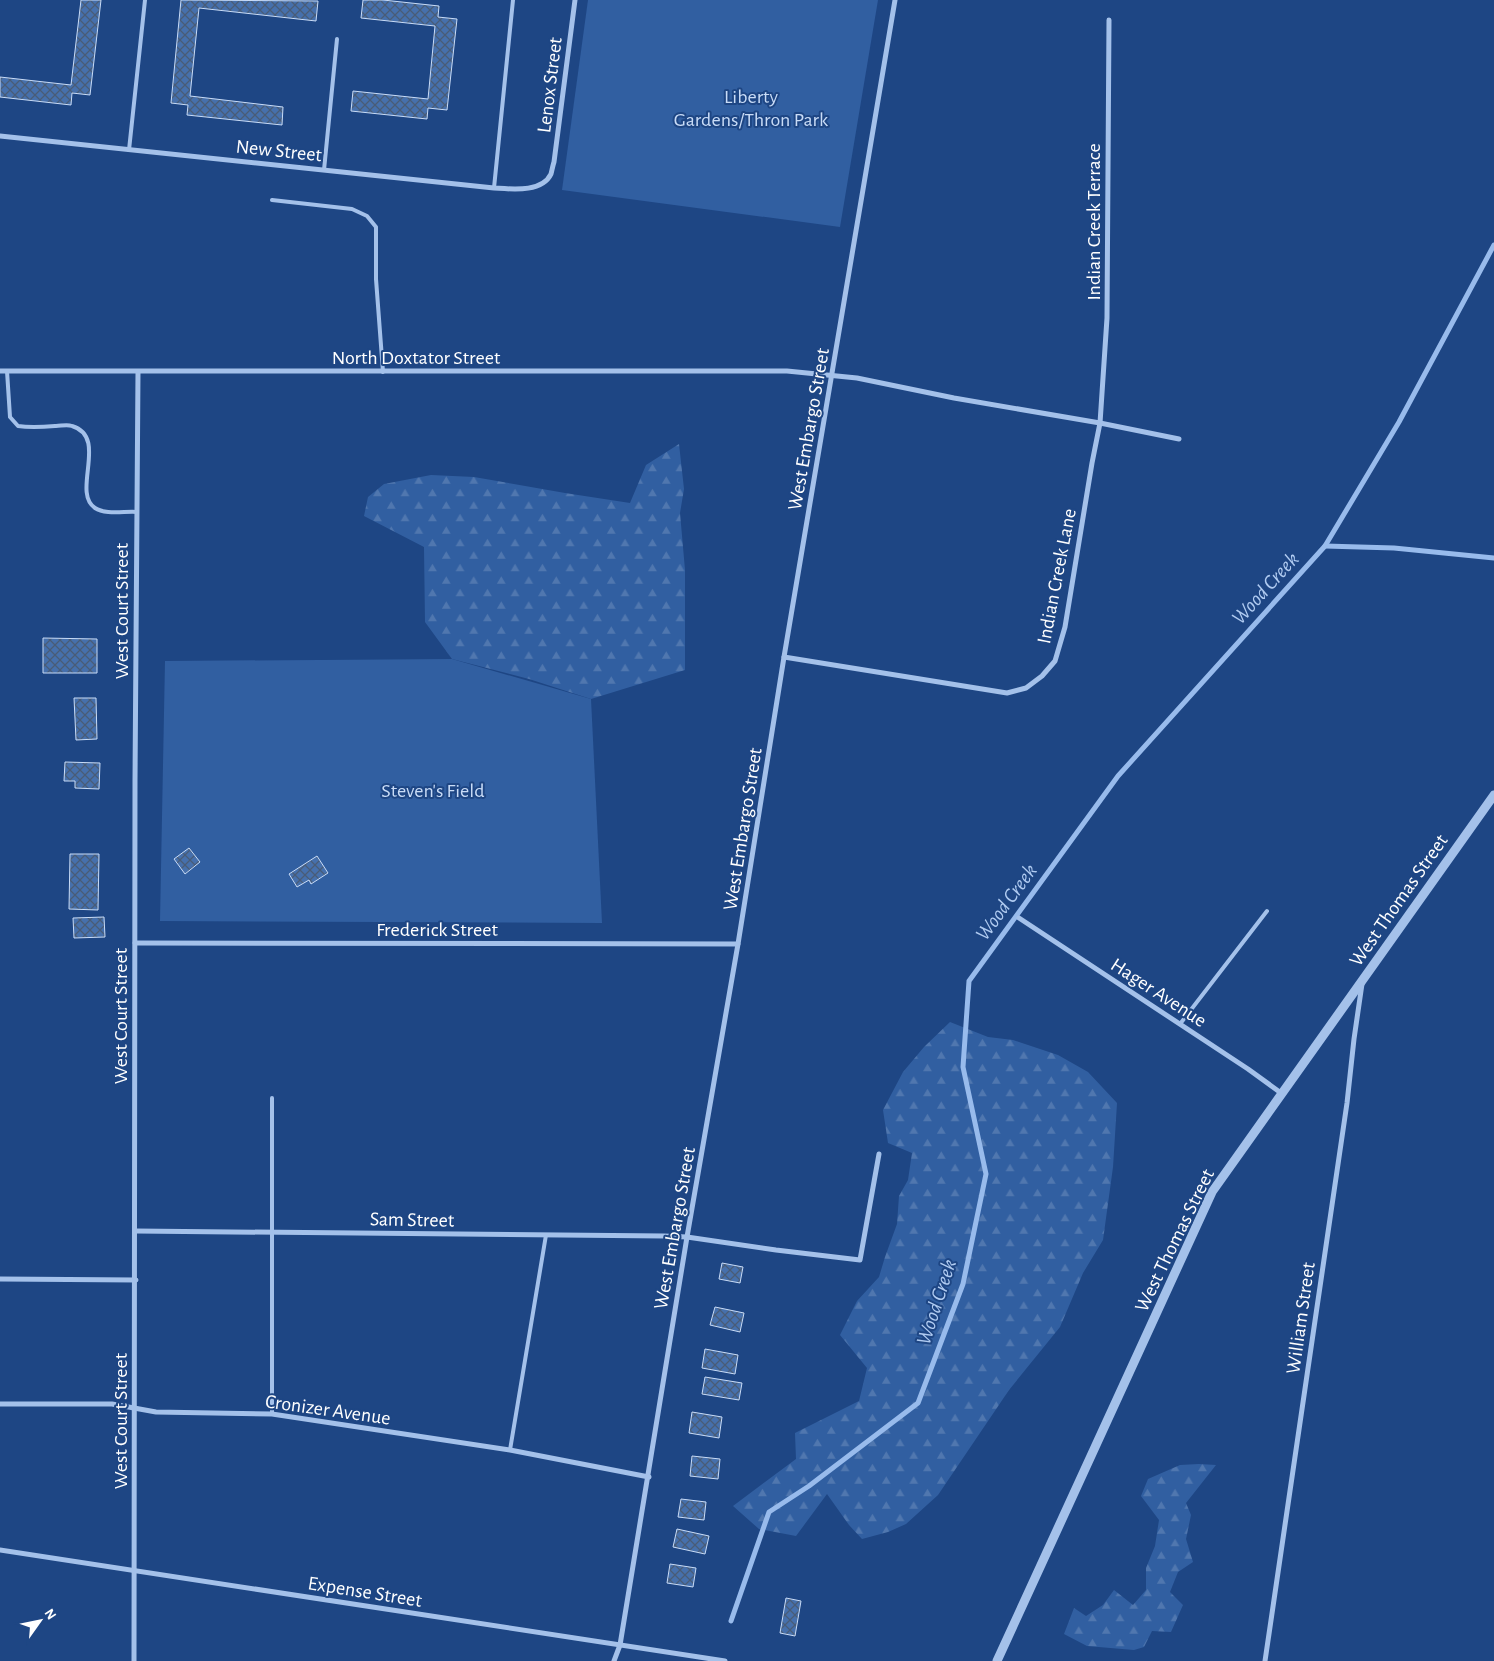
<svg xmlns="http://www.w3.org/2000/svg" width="1494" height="1661" viewBox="0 0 1494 1661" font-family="'Alegreya Sans',sans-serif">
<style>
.forest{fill:url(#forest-firs)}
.park{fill:#315fa1}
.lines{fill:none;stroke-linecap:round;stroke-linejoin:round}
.stream{stroke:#98bbec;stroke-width:5}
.building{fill:url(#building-cross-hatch);stroke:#c9dcf7}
.service{stroke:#a4c1ea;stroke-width:4}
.minor{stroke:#a4c1ea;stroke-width:5}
.tertiary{stroke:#a4c1ea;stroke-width:9}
.labels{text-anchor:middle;stroke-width:4;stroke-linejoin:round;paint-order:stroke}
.street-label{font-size:20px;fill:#fff;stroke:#1e4684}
.park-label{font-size:20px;fill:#c9dcf7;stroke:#1e4684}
.water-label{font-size:21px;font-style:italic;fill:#b0cbf1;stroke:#1e4684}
</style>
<defs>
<pattern id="forest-firs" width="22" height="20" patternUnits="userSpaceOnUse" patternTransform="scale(1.25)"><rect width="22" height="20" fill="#315fa1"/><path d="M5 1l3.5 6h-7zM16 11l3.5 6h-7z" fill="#5077af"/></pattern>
<pattern id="building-cross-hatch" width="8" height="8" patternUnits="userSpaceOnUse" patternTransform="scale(1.25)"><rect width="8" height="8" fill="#4670ac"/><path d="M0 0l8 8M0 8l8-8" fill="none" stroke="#495c77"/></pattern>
</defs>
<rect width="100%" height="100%" fill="#1e4684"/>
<!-- forest -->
<g class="forest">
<polygon points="679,444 684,489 680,513 685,570 685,670 591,699 529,679 452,659 425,622 424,547 364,516 368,497 384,484 431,475 474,477 565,493 630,503 646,465"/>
<polygon points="950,1022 988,1037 1013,1040 1058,1055 1088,1072 1117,1103 1113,1167 1103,1240 1083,1273 1060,1327 1009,1390 938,1495 906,1524 888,1532 862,1539 849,1525 827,1494 796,1536 759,1529 733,1506 796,1459 795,1433 859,1401 867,1368 840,1335 857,1301 879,1277 885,1257 897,1224 899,1196 908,1180 912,1153 888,1143 883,1110 903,1072 924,1047"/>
<polygon points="1199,1464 1216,1465 1186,1503 1191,1515 1186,1539 1193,1562 1178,1572 1170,1592 1183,1605 1171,1632 1152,1631 1144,1647 1134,1650 1087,1646 1064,1634 1074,1608 1086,1616 1103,1605 1114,1590 1133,1605 1146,1590 1146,1568 1155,1546 1159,1520 1141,1496 1148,1479 1180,1465"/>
</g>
<!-- park -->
<g class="park">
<polygon points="588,0 878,0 840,227 562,190"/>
<polygon points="452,659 591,699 602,923 160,921 165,661"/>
</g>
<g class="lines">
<!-- stream -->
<g class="stream">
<polyline points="1325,546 1394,548 1494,558"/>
<polyline points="731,1621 769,1512 809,1486 918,1403 963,1284 986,1174 963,1067 969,981 1118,776 1325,546 1399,422 1494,245"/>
</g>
</g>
<!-- building -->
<g class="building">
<polygon points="81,0 101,0 90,95 72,93 71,105 0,97 0,77 71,85"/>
<polygon points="181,0 318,1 316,21 199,8 190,96 283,107 282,125 187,115 188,105 171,103"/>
<polygon points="363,0 383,0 439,6 438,17 457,19 447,110 428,108 427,119 351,111 353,91 428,99 435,26 361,18"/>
<polygon points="43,638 97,639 97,673 43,673"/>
<polygon points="74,698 96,698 97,739 76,740"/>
<polygon points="65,762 100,763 99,789 75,788 75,781 64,781"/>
<polygon points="189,848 200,862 185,874 174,859"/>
<polygon points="70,854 99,854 98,910 69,909"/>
<polygon points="317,856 328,873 311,884 309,880 297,887 289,874"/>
<polygon points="104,917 105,937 74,938 73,918"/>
<polygon points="722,1263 743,1267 740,1283 719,1279"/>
<polygon points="715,1307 744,1313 740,1332 710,1325"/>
<polygon points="705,1349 738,1355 735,1374 702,1368"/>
<polygon points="705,1377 742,1383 739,1400 702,1394"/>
<polygon points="692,1412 722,1417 719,1438 689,1433"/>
<polygon points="692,1456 720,1459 718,1479 690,1476"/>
<polygon points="681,1499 706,1502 704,1520 678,1517"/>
<polygon points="677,1529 709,1536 705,1554 673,1547"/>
<polygon points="670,1564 696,1568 693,1587 667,1583"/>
<polygon points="786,1598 801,1601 795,1636 780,1633"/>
</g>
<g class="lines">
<!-- service -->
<g class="service">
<polyline points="129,150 145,0"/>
<polyline points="324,170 337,39"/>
<polyline points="494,188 513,0"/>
<polyline points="272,200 352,209 367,216 376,227 376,279 383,372"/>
<path d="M 7,371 L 10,417 L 18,426 C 31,428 43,427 56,426 C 61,426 67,424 72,426 C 109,437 71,492 95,508 C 105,515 125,511 137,512"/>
<polyline points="1180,1024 1267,911"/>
<polyline points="272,1098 272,1414"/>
<polyline points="510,1450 546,1235"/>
</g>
<!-- minor -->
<g class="minor">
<path d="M 0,136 L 494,188 C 511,189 542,193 551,174 C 552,170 553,165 554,162 L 575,0"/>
<polyline points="0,371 787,371 857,378 954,398 1100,423 1179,439"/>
<polyline points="784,657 1007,693 1026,688 1042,676 1055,661 1065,627 1092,463 1100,423 1107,318 1109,20"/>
<polyline points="1019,918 1248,1069 1281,1093"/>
<polyline points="135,943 738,944"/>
<polyline points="136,1231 664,1236 687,1237 776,1250 860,1260 879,1154"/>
<polyline points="0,1279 136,1280"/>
<polyline points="0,1404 112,1404 156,1412 272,1414 510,1450 649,1477"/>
<polyline points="0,1550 725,1661"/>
<polyline points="134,1661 135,781 138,372"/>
<polyline points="614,1661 620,1645 687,1237 738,944 784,657 895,0"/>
<polyline points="1265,1661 1347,1103 1354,1039 1362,984"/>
</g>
<!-- tertiary -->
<polyline class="tertiary" points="997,1661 1212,1192 1494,795"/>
</g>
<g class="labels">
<!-- street labels -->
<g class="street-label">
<text transform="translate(549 85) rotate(-83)" y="7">Lenox Street</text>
<text transform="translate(279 150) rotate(6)" y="7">New Street</text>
<text transform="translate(1093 222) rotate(-90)" y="7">Indian Creek Terrace</text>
<text x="416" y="364">North Doxtator Street</text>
<text transform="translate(808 429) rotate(-80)" y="7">West Embargo Street</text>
<text transform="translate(1056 576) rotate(-79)" y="7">Indian Creek Lane</text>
<text transform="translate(121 611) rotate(-90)" y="7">West Court Street</text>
<text transform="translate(742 829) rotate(-81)" y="7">West Embargo Street</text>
<text transform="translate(1398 900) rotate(-55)" y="7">West Thomas Street</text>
<text x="437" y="936">Frederick Street</text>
<text transform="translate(1159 992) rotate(33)" y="7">Hager Avenue</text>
<text transform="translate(120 1016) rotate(-90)" y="7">West Court Street</text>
<text transform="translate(412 1219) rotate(1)" y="7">Sam Street</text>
<text transform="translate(674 1228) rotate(-80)" y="7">West Embargo Street</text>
<text transform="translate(1174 1240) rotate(-64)" y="7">West Thomas Street</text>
<text transform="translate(1300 1318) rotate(-82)" y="7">William Street</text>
<text transform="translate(328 1409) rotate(8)" y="7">Cronizer Avenue</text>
<text transform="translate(120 1421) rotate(-90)" y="7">West Court Street</text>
<text transform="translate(365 1591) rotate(9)" y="7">Expense Street</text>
</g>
<!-- park labels -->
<g class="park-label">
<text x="751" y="103">Liberty<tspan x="751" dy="23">Gardens/Thron Park</tspan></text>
<text x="433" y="797">Steven's Field</text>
</g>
<!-- water labels -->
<g class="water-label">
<text transform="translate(1265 588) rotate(-48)" y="7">Wood Creek</text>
<text transform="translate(1006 902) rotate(-54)" y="7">Wood Creek</text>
<text transform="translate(936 1302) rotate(-72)" y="7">Wood Creek</text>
</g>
</g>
<!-- north arrow -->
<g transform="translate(40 1621) rotate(57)" stroke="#1e4684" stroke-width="4" paint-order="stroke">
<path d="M0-4L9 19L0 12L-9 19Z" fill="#ffffff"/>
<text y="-8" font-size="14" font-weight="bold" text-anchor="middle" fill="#ffffff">N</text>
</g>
</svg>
